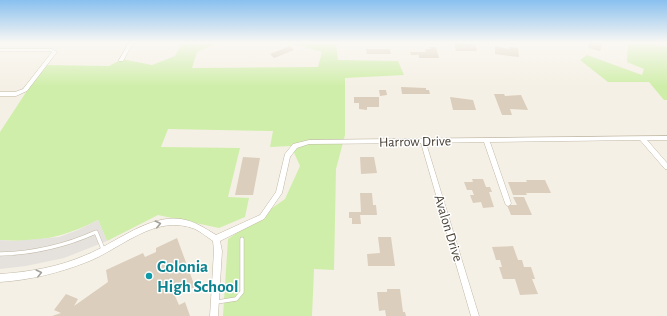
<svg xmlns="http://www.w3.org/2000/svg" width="667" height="316" viewBox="0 0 667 316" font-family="'Alegreya Sans',sans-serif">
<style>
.green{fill:#cfeea9}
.parking{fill:#e5e2de}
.building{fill:#dbcebc}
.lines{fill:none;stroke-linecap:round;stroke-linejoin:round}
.lane-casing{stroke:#c1b8a6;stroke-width:4.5}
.street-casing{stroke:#c1b8a6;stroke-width:1}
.lane{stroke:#fff;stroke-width:3.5}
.street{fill:#fff;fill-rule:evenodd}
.oneway{stroke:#a4a09a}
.culture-dot{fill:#0f9aa8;stroke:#fff;stroke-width:1.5}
.labels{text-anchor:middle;stroke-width:3;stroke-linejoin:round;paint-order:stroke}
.street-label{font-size:14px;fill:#484034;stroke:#fff}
.near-culture-label{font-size:17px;font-weight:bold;fill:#0d838f;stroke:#fff;text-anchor:start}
</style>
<rect width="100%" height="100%" fill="#f5f0e5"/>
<!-- green -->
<g class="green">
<path d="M 182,43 L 217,43 L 197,52 L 192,68 L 318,67 L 322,52 L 291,43 L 336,43 L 338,60 L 398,61 L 404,75 L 345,78 L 345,135 L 336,169 L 334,270 L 314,269 L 312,316 L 223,316 L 228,239 L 285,199 L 300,166 L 291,146 L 270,147 L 273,131 L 168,129 L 161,147 L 240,148 L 228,197 L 249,198 L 245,217 L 219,228 L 158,215 L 107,241 L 98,220 C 65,237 37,243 0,240 L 0,132 L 38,74 L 46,65 L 109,66 L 122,59 L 152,65 L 175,56 Z"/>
<polygon points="624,43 654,43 655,45 667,47 667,100 664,100 649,82 608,82 580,60 587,55 642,75 644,69 627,62 628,44"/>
</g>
<!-- parking -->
<polygon class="parking" points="98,220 107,241 64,258 26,266 0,269 0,240 15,241 59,237 78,230"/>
<!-- building -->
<g class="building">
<polygon points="454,43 475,44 477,51 456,51"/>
<polygon points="589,43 603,43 600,51 588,48"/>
<polygon points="290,46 294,50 274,58 270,54"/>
<polygon points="495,46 509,49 509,47 518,48 519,57 495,54"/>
<polygon points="429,47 436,47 439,58 419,58 419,55 411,55 410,52 426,52 425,49 430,49"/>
<polygon points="366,49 390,49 391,54 367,54"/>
<polygon points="401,87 426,88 426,90 429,90 430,94 402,94"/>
<polygon points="379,90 386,90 387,95 380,96"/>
<polygon points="494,94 504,94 505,96 521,95 528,110 510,109 512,115 502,115"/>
<polygon points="354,97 379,97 379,107 367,107 367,110 359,109 359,103 354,103"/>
<polygon points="450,97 473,100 476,110 453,110"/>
<polygon points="243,157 260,158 253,195 235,195"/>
<polygon points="360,157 374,157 377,173 361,174"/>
<polygon points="472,179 483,179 486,187 490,187 492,192 489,192 494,207 483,208 481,202 473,203 470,195 474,195 472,190 467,190 464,182 473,182"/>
<polygon points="526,180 545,180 551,193 526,193 527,195 513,195 508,182 527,182"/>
<polygon points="360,193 372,193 373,205 376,205 377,215 360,215 361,224 352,224 352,218 349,218 349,212 361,212"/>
<polygon points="513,197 524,197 532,215 511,215 507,205 517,205"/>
<polygon points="378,237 391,237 395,266 368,266 367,254 380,253"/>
<polygon points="177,238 195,287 175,296 179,305 185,302 190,316 52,316 61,313 54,310 66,294 78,299 74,306 108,282 106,270 143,253 145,257 156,252 156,248"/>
<polygon points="513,246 518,260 522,260 524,267 531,267 535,279 532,279 538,294 520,295 515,279 503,279 499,267 502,267 500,260 496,260 492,247"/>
<polygon points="387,289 400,289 403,312 405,312 406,316 386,316 385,310 379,311 377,292 387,292"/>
</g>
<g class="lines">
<defs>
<g id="lane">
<path d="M 0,254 C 34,253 65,246 96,232 L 103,249"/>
<polyline points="217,302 236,299 242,292 242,239"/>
</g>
<g id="street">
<polygon points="129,43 133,43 123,61 119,61 119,60"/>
<polygon points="0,49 52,49 57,52 27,91 16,96 0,96 0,92 15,92 23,89 52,52 51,51 0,51"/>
<path d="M 667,136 L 667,140 L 647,140 L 667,163 L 667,169 L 665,169 L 640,140 L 490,142 L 511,203 L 510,205 L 508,206 L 506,205 L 505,203 L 484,142 L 426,143 L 479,316 L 471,316 L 421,143 L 309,144 L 297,148 L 290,157 L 282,193 L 264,219 L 220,241 L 222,251 L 218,316 L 210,316 L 214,251 L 213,241 C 207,237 201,232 195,229 C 155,213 121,249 87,262 C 59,273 30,280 0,282 L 0,274 C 29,272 59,267 86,255 C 114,244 149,214 181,219 C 194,221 205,228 216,235 L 260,215 L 276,192 L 285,154 L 293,144 L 309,140 Z"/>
</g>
</defs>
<!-- lane casing -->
<use href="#lane" class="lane-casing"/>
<!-- street casing -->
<use href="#street" class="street-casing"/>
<!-- lane -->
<use href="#lane" class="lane"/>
<!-- street -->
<use href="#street" class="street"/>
</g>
<!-- one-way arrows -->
<defs><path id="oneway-chevron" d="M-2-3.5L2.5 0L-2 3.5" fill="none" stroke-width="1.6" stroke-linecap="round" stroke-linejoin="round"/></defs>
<g class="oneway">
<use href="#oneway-chevron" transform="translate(158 224) rotate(-13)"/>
<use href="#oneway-chevron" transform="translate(39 273) rotate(-14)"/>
</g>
<!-- sky -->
<linearGradient id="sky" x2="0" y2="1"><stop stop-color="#89c0ef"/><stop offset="0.49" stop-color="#faf8f3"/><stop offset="1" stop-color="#faf8f3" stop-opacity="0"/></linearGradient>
<rect width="667" height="87" fill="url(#sky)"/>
<!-- markers -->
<circle class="culture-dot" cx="149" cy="276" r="4"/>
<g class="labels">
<!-- street labels -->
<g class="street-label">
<text transform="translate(415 141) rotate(-1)" y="5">Harrow Drive</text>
<text transform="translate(449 228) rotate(73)" y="5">Avalon Drive</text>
</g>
<!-- near-culture labels -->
<g class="near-culture-label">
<text x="157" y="272">Colonia<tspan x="157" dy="20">High School</tspan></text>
</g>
</g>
</svg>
